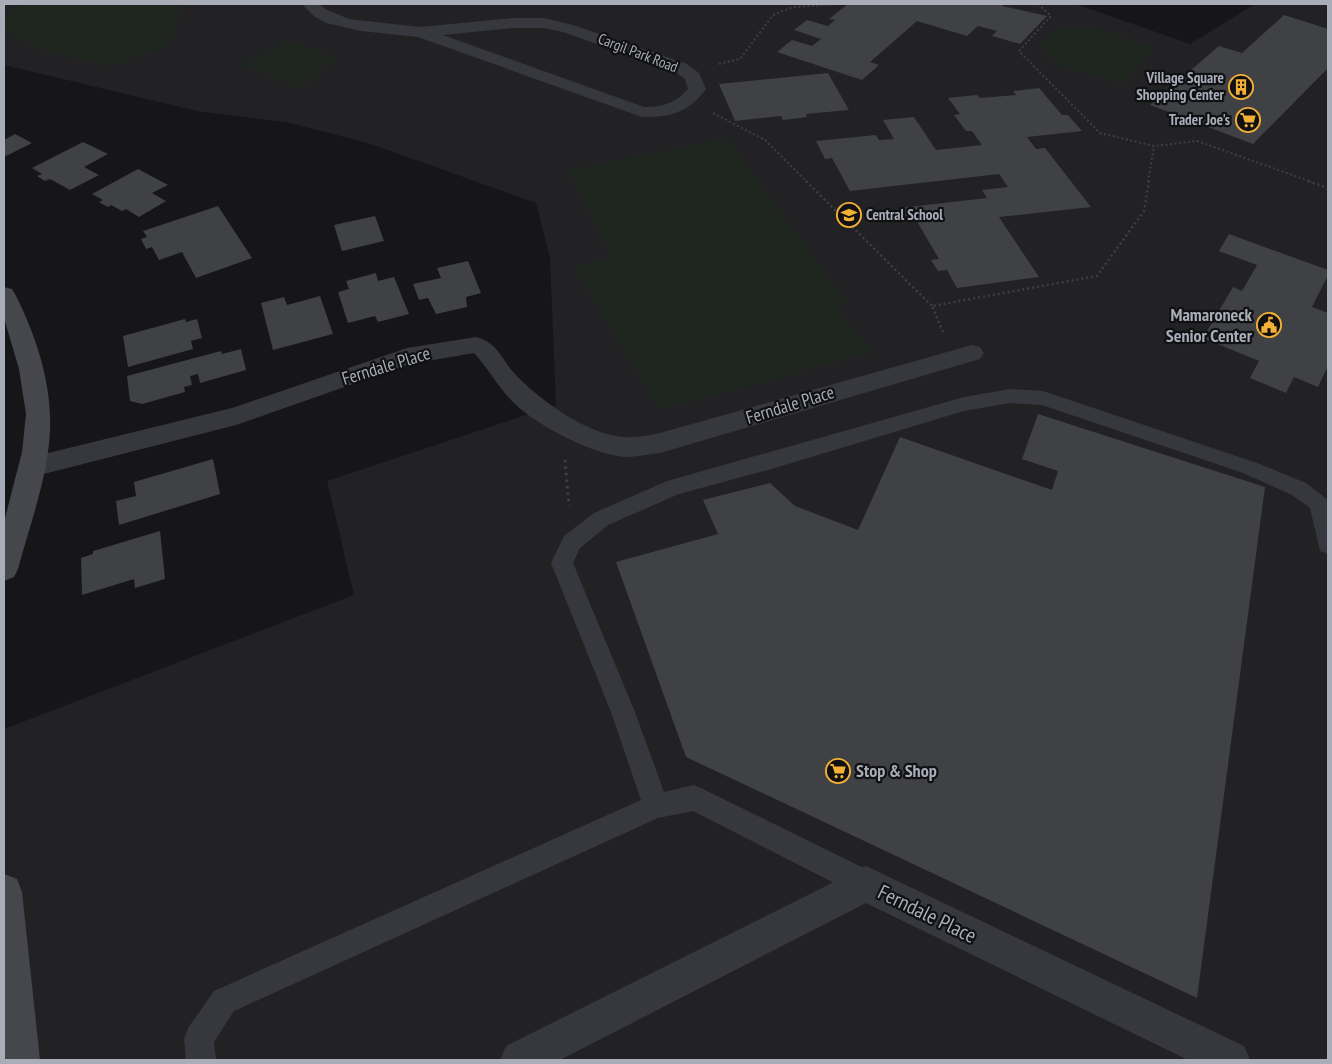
<svg xmlns="http://www.w3.org/2000/svg" width="1332" height="1064" viewBox="0 0 1332 1064" font-family="'PT Sans Narrow',sans-serif">
<style>
.built{fill:#222225}
.green{fill:#1e261f}
.building{fill:#404145}
.lines{fill:none;stroke-linecap:round;stroke-linejoin:round}
.path-far2{stroke:#3d3f44;stroke-width:2;stroke-dasharray:2 2.5;stroke-linecap:butt}
.path-far1{stroke:#3d3f44;stroke-width:2.5;stroke-dasharray:2 3;stroke-linecap:butt}
.path{stroke:#3d3f44;stroke-width:3;stroke-dasharray:2.5 4;stroke-linecap:butt}
.service{fill:#37383d;fill-rule:evenodd}
.minor{fill:#37383d;fill-rule:evenodd}
.secondary{fill:#45474d;fill-rule:evenodd}
.labels{text-anchor:middle;stroke-width:4.5;stroke-linejoin:round;paint-order:stroke}
.far-street-label{font-size:15px;fill:#a8adb8;stroke:#111113}
.far-poi-label{font-size:15px;font-weight:bold;fill:#a8adb8;stroke:#111113;text-anchor:end}
.poi-label{font-size:18px;font-weight:bold;fill:#a8adb8;stroke:#111113;text-anchor:end}
.street-label{font-size:18px;fill:#a8adb8;stroke:#111113}
.near-street-label{font-size:21px;fill:#a8adb8;stroke:#111113}
</style>
<rect width="100%" height="100%" fill="#161618"/>
<!-- built -->
<polygon class="built" points="4,4 1076,4 1190,44 1255,4 1328,4 1328,1060 4,1060 4,729 354,595 327,481 556,405 550,257 536,203 371,144 291,123 197,111 4,65"/>
<!-- green -->
<g class="green">
<polygon points="31,4 182,4 170,44 109,67 36,49 4,28 4,13"/>
<polygon points="1060,27 1093,28 1156,47 1122,85 1060,65 1039,47"/>
<polygon points="289,40 339,59 314,73 320,76 299,88 242,64"/>
<polygon points="727,138 847,303 836,307 874,352 660,410 574,267 612,257 568,170"/>
</g>
<!-- building -->
<g class="building">
<polygon points="848,4 1004,4 1002,6 1047,16 1020,44 992,36 997,31 978,26 967,36 917,21 870,62 879,65 862,80 777,52 792,40 812,46 821,39 794,30 807,20 828,26 835,20 829,19"/>
<polygon points="1284,15 1328,29 1328,68 1253,144 1150,105 1219,46 1242,53"/>
<polygon points="828,73 849,110 806,114 807,117 783,120 781,116 735,121 719,84"/>
<polygon points="1039,88 1062,115 1068,115 1082,131 1027,137 1036,149 1045,148 1091,207 999,217 1039,277 957,288 947,270 938,271 931,260 939,259 915,218 907,219 900,208 987,198 982,190 1008,187 999,174 850,191 832,158 825,159 816,141 876,135 879,140 894,139 883,120 914,117 936,150 982,145 972,131 966,131 954,115 960,114 948,98 977,95 980,98 1016,95 1013,91"/>
<polygon points="15,134 32,143 4,157 4,140"/>
<polygon points="83,142 108,154 84,167 99,175 70,190 50,179 45,181 37,176 42,174 32,168"/>
<polygon points="138,169 168,185 152,193 166,201 139,217 126,209 122,211 111,205 108,207 99,202 103,200 92,194"/>
<polygon points="218,206 252,258 196,278 182,252 159,260 152,247 146,249 141,239 147,237 143,231"/>
<polygon points="375,216 384,241 342,251 334,225"/>
<polygon points="1229,234 1328,270 1328,275 1312,307 1328,313 1328,366 1318,387 1294,377 1286,393 1250,378 1259,361 1203,338 1233,287 1242,291 1257,265 1219,251"/>
<polygon points="468,261 481,293 466,297 467,307 436,314 428,298 419,300 413,284 441,278 437,268"/>
<polygon points="376,273 378,281 394,277 409,314 378,322 375,316 348,323 338,292 349,289 346,281"/>
<polygon points="320,296 333,334 273,350 261,303 284,297 287,305"/>
<polygon points="185,319 186,322 197,319 202,338 191,341 193,349 128,367 123,336"/>
<polygon points="241,349 246,370 200,383 198,374 190,376 192,385 184,387 185,392 142,404 130,401 127,376 221,351 222,354"/>
<polygon points="1038,414 1265,487 1197,998 686,757 616,562 718,534 703,500 770,483 795,506 858,530 900,437 1052,490 1058,471 1022,459"/>
<polygon points="213,459 220,494 119,525 116,501 136,496 134,482"/>
<polygon points="160,531 165,579 135,588 134,579 82,595 81,558 93,554 93,551"/>
</g>
<g class="lines">
<!-- path-far2 -->
<g class="path-far2">
<polyline points="1038,4 1051,16 1019,51 1100,133 1154,146 1197,141 1312,182"/>
<polyline points="719,64 740,59 773,15 793,7 837,4"/>
<polyline points="713,113 765,140 807,182"/>
<polyline points="1148,182 1154,146"/>
</g>
<!-- path-far1 -->
<g class="path-far1">
<polyline points="806,181 932,306"/>
<polyline points="1308,181 1328,188"/>
<polyline points="943,332 932,306 1097,276 1144,211 1149,181"/>
</g>
<!-- path -->
<polyline class="path" points="565,460 569,506"/>
<!-- service -->
<polygon class="service" points="1010,389 1043,391 1257,463 1306,483 1328,500 1328,554 1320,551 1310,508 1292,495 1243,473 1042,405 1010,403 964,411 768,470 679,494 608,525 580,548 573,563 635,712 664,792 694,785 703,789 876,874 880,884 876,894 866,898 856,894 693,811 658,818 234,1011 214,1042 216,1060 186,1060 184,1039 188,1028 214,991 641,800 611,712 551,563 564,536 594,513 667,481 964,397"/>
<!-- minor -->
<g class="minor">
<path d="M 302,4 L 319,4 L 325,9 L 349,19 L 420,27 L 513,18 L 544,18 L 573,25 L 687,64 L 699,73 L 706,89 C 690,112 669,118 642,117 L 418,37 L 361,31 L 326,23 L 314,16 ZM 513,28 L 544,28 L 563,32 L 675,72 L 685,79 L 688,89 C 676,103 663,107 644,107 L 443,35 Z"/>
<path d="M 476,337 C 498,343 500,357 514,373 C 538,399 589,436 625,437 C 637,438 649,435 660,433 L 972,345 L 980,347 L 984,353 L 980,359 L 660,453 C 649,454 637,457 625,457 C 594,455 538,426 515,404 C 499,389 489,369 474,353 L 410,364 L 236,425 L 32,477 L 23,474 L 19,467 L 23,460 L 32,457 L 232,408 L 407,348 Z"/>
<polygon points="866,866 1244,1046 1250,1060 1188,1060 866,903 560,1060 500,1060 506,1046"/>
</g>
<!-- secondary -->
<g class="secondary">
<path d="M 4,287 L 12,289 L 15,294 C 36,335 52,384 50,430 C 48,477 30,524 18,569 L 14,577 L 4,581 L 4,522 L 22,452 L 26,414 L 19,369 L 4,318 Z"/>
<polygon points="4,874 17,879 22,892 40,1060 4,1060"/>
</g>
</g>
<!-- icons -->
<defs>
<symbol id="building-ring" viewBox="-11 -11 22 22"><circle r="9.5" fill="#111113" stroke="#f2b134" stroke-width="1.5"/><path d="M-4-6H4V6H1V3H-1V6H-4ZM-2.5-4.3h1.7v1.8h-1.7ZM.8-4.3h1.7v1.8H.8ZM-2.5-1h1.7V.8h-1.7ZM.8-1h1.7V.8H.8Z" fill="#f2b134"/></symbol>
<symbol id="supermarket-ring" viewBox="-11 -11 22 22"><circle r="9.5" fill="#111113" stroke="#f2b134" stroke-width="1.5"/><path d="M-6-5.5h2.5l.6 2H6L4.5 2H-2.5L-4.4-4H-6ZM-1.5 3.2a1.3 1.3 0 1 0 .1 0ZM3 3.2a1.3 1.3 0 1 0 .1 0Z" fill="#f2b134"/></symbol>
<symbol id="school-ring" viewBox="-11 -11 22 22"><circle r="9.5" fill="#111113" stroke="#f2b134" stroke-width="1.5"/><path d="M0-5L7-2L0 1L-7-2ZM-4 1L0 2.5L4 1V4Q0 6-4 4Z" fill="#f2b134"/></symbol>
<symbol id="civic-ring" viewBox="-11 -11 22 22"><circle r="9.5" fill="#111113" stroke="#f2b134" stroke-width="1.5"/><path d="M-.6-6.5H3V-4.5H.6V-3L4-1V1h2V6H-6V1h2V-1L-.6-3ZM-1.2 2.5V6h2.4V2.5Z" fill="#f2b134"/></symbol>
</defs>
<g fill-rule="evenodd">
<use href="#building-ring" x="1227" y="73" width="28" height="28"/>
<use href="#supermarket-ring" x="1234" y="106" width="28" height="28"/>
<use href="#school-ring" x="835" y="201" width="28" height="28"/>
<use href="#civic-ring" x="1255" y="311" width="28" height="28"/>
<use href="#supermarket-ring" x="824" y="757" width="28" height="28"/>
</g>
<g class="labels">
<!-- far-street labels -->
<g class="far-street-label">
<text transform="translate(638 53) rotate(21)" y="5">Cargil Park Road</text>
</g>
<!-- far-poi labels -->
<g class="far-poi-label">
<text x="1224" y="83">Village Square<tspan x="1224" dy="17">Shopping Center</tspan></text>
<text x="1230" y="125">Trader Joe's</text>
<text x="866" y="220" text-anchor="start">Central School</text>
</g>
<!-- poi labels -->
<g class="poi-label">
<text x="1252" y="321">Mamaroneck<tspan x="1252" dy="21">Senior Center</tspan></text>
<text x="856" y="777" text-anchor="start">Stop &amp; Shop</text>
</g>
<!-- street labels -->
<g class="street-label">
<text transform="translate(386 366) rotate(-17)" y="6">Ferndale Place</text>
<text transform="translate(790 405) rotate(-17)" y="6">Ferndale Place</text>
</g>
<!-- near-street labels -->
<g class="near-street-label">
<text transform="translate(927 914) rotate(26)" y="7">Ferndale Place</text>
</g>
</g>
<!-- border -->
<rect width="1332" height="1064" fill="none" stroke="#a8adb8" stroke-width="10"/>
</svg>
